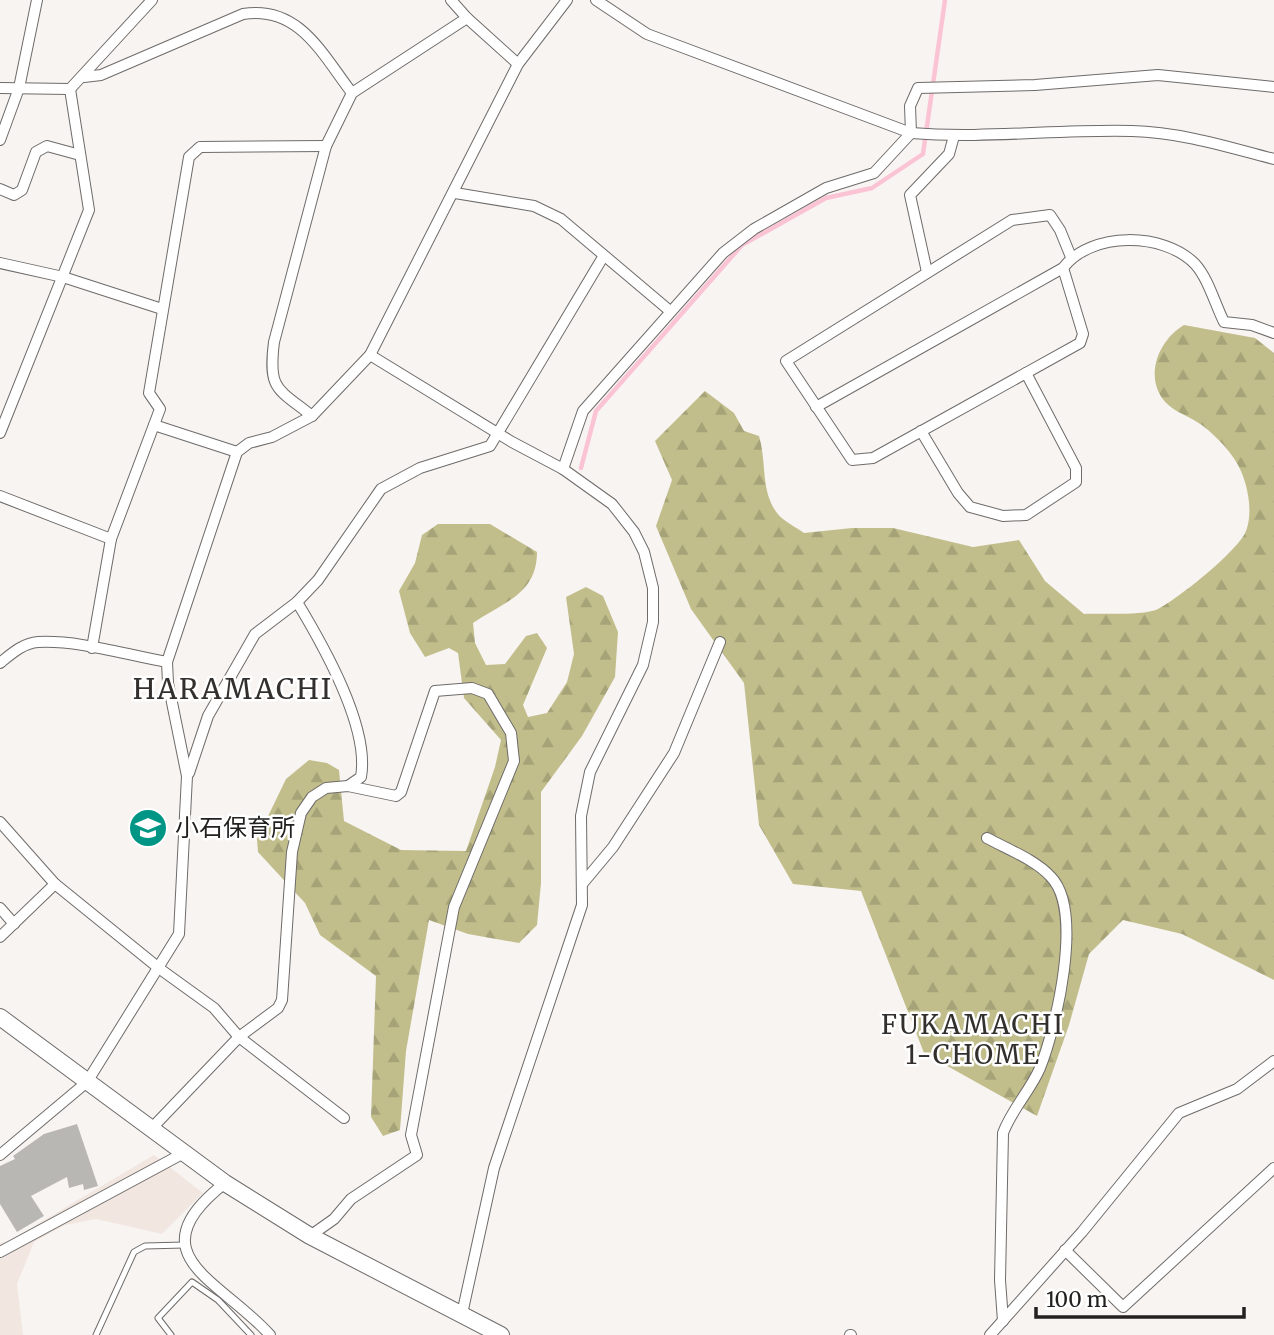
<svg xmlns="http://www.w3.org/2000/svg" width="1274" height="1335" viewBox="0 0 1274 1335" font-family="Merriweather,'Noto Sans JP',serif">
<style>
.built{fill:#f1e6e0}
.forest{fill:url(#forest-firs)}
.lines{fill:none;stroke-linecap:round;stroke-linejoin:round}
.stream{stroke:#fbc4d4;stroke-width:4.5}
.building{fill:#b9b7b4}
.lane-casing{stroke:#6e6b69;stroke-width:7}
.street-casing{stroke:#6e6b69;stroke-width:12}
.secondary-casing{stroke:#6e6b69;stroke-width:18}
.lane{stroke:#fff;stroke-width:5}
.street{stroke:#fff;stroke-width:10}
.secondary{stroke:#fff;stroke-width:16}
.labels{text-anchor:middle;stroke-width:5;stroke-linejoin:round;paint-order:stroke}
.poi-label{font-size:24px;fill:#222120;stroke:#fff;text-anchor:start}
.neighbourhood-label{font-size:26px;letter-spacing:2px;fill:#322f2d;stroke:#fff}
.quarter-label{font-size:28px;letter-spacing:2px;fill:#322f2d;stroke:#fff}
</style>
<defs>
<pattern id="forest-firs" width="22" height="20" patternUnits="userSpaceOnUse" patternTransform="scale(1.75)"><rect width="22" height="20" fill="#c2be8c"/><path d="M5 1l3.5 6h-7zM16 11l3.5 6h-7z" fill="#a6a378"/></pattern>
</defs>
<rect width="100%" height="100%" fill="#f8f4f2"/>
<!-- built -->
<polygon class="built" points="154,1155 203,1193 162,1234 96,1219 65,1225 34,1242 17,1284 23,1335 0,1335 0,1243 7,1242"/>
<!-- forest -->
<g class="forest">
<path d="M 1184,325 L 1255,338 L 1274,353 L 1274,980 L 1182,934 L 1123,920 L 1089,954 L 1069,1025 L 1037,1116 L 924,1053 L 861,891 L 793,884 L 759,825 L 744,683 L 691,609 L 656,526 L 672,480 L 655,441 L 705,391 L 734,413 L 744,431 L 759,436 C 767,462 760,490 777,513 C 783,521 796,527 804,533 L 852,528 L 893,528 L 973,547 L 1019,540 L 1045,581 L 1084,614 C 1102,613 1143,616 1158,609 C 1178,599 1239,550 1246,531 C 1254,511 1247,478 1235,460 C 1227,447 1209,429 1197,422 C 1185,414 1171,411 1162,398 C 1145,373 1160,339 1184,325 Z"/>
<path d="M 438,524 L 490,524 L 537,552 C 537,594 504,602 473,623 L 475,643 L 486,665 L 505,664 L 526,636 L 537,633 L 547,648 L 523,705 L 528,717 L 547,713 L 567,682 L 574,654 L 566,597 L 586,587 L 603,596 L 618,632 L 615,677 L 582,736 L 541,792 L 541,883 L 537,925 L 519,943 L 468,934 L 429,920 L 406,1051 L 400,1130 L 383,1136 L 371,1117 L 376,976 L 320,935 L 305,903 L 258,852 L 257,839 L 286,779 L 309,760 L 327,763 L 339,770 L 344,821 L 401,850 L 466,851 L 495,767 L 501,740 L 464,698 L 458,653 L 449,648 L 425,657 L 410,633 L 399,591 L 415,563 L 422,535 Z"/>
</g>
<g class="lines">
<!-- stream -->
<polyline class="stream" points="581,468 596,411 742,245 826,198 872,188 923,154 945,0"/>
</g>
<!-- building -->
<polygon class="building" points="77,1124 98,1186 84,1190 83,1184 69,1188 67,1177 31,1196 44,1216 17,1232 0,1204 0,1166 15,1159 13,1156 44,1134"/>
<g class="lines">
<defs>
<g id="lane">
<polyline points="96,1335 134,1252 145,1246 184,1245"/>
<polyline points="171,1335 158,1318 192,1282 218,1300 251,1335"/>
</g>
<g id="street">
<polyline points="451,0 467,18 518,64"/>
<path d="M 596,0 L 647,34 L 911,133 C 985,139 1058,129 1132,131 C 1180,132 1228,147 1274,159"/>
<path d="M 84,77 L 101,75 L 243,14 C 299,5 322,54 352,93"/>
<polyline points="0,88 70,89 152,0"/>
<polyline points="911,133 910,106 918,88 1035,85 1158,75 1274,87"/>
<polyline points="0,140 19,88 37,0"/>
<polyline points="0,189 14,195 22,190 36,152 47,146 80,155"/>
<polyline points="455,193 534,206 561,219 670,311"/>
<polyline points="0,263 63,277 162,309"/>
<polyline points="1063,268 1083,334 1080,343 873,458 852,460 786,361 1012,220 1050,215 1060,230 1071,257"/>
<polyline points="927,272 910,195 949,154 954,136"/>
<polyline points="370,355 512,442 563,469 612,504 634,532 644,552 653,588 653,622 643,665 590,772 581,816 582,905 494,1168 462,1314"/>
<path d="M 816,407 L 1063,268 C 1091,231 1164,232 1195,264 C 1208,278 1215,304 1224,322 L 1252,325 L 1274,333"/>
<path d="M 312,416 C 277,388 268,390 274,342 L 326,146 L 352,93 L 467,18"/>
<polyline points="154,425 237,452"/>
<polyline points="921,431 958,493 970,507 1003,516 1026,515 1076,482 1076,468 1026,373"/>
<polyline points="0,433 89,210 70,89"/>
<polyline points="563,469 583,411 723,253 754,229 826,188 874,173 911,133"/>
<polyline points="0,496 111,539"/>
<path d="M 297,602 C 323,645 370,727 361,777 L 348,786"/>
<polyline points="92,648 111,539 160,409 149,393 189,157 200,147 326,146"/>
<path d="M 0,663 C 11,654 23,643 38,642 C 80,640 126,655 167,662"/>
<polyline points="189,773 208,716 255,634 297,602 318,580 381,489 420,468 490,446 603,257"/>
<polyline points="0,822 55,884 160,969 214,1008 239,1037 344,1118"/>
<path d="M 987,838 C 1007,849 1036,860 1051,877 C 1084,911 1056,1028 1040,1068 C 1030,1091 1012,1109 1003,1133 L 1000,1280 L 1003,1321"/>
<polyline points="583,883 613,847 674,753 720,642"/>
<polyline points="0,908 14,924"/>
<polyline points="0,937 55,884"/>
<polyline points="151,1129 239,1037 278,1008 282,1000 292,852 301,813 312,797 326,788 348,786 396,796 401,792 435,691 472,688 488,694 511,733 514,761 454,907 411,1135 417,1155 351,1199 334,1219 310,1236"/>
<polyline points="0,1155 87,1082 179,934 187,776 168,683 167,662 237,452 249,443 272,437 312,416 370,355 518,64 567,0"/>
<path d="M 225,1183 C 133,1255 221,1280 270,1335"/>
<polyline points="1065,1250 1123,1307 1274,1168"/>
<polyline points="0,1252 182,1154"/>
<polyline points="850,1335 851,1335"/>
<polyline points="990,1335 1082,1232 1179,1113 1237,1089 1274,1061"/>
</g>
<polyline id="secondary" points="0,1017 225,1183 310,1236 501,1335"/>
</defs>
<!-- lane casing -->
<use href="#lane" class="lane-casing"/>
<!-- street casing -->
<use href="#street" class="street-casing"/>
<!-- secondary casing -->
<use href="#secondary" class="secondary-casing"/>
<!-- lane -->
<use href="#lane" class="lane"/>
<!-- street -->
<use href="#street" class="street"/>
<!-- secondary -->
<use href="#secondary" class="secondary"/>
</g>
<!-- icons -->
<defs>
<symbol id="school-disc" viewBox="-11 -11 22 22"><circle r="9.5" fill="#009585" stroke="#fff"/><path d="M0-5L7-2L0 1L-7-2ZM-4 1L0 2.5L4 1V4Q0 6-4 4Z" fill="#fff"/></symbol>
</defs>
<g fill-rule="evenodd">
<use href="#school-disc" x="126" y="806" width="44" height="44"/>
</g>
<g class="labels">
<!-- poi labels -->
<g class="poi-label">
<text x="175" y="836">小石保育所</text>
</g>
<!-- neighbourhood labels -->
<g class="neighbourhood-label">
<text x="973" y="1034">FUKAMACHI<tspan x="973" dy="30">1-CHOME</tspan></text>
</g>
<!-- quarter labels -->
<g class="quarter-label">
<text x="233" y="699">HARAMACHI</text>
</g>
</g>
<!-- scale -->
<path d="M1036 1307v10h208v-10" fill="none" stroke="#222120" stroke-width="3.5"/>
<text x="1046" y="1307" font-size="21" fill="#222120" stroke="#ffffff" stroke-width="5" paint-order="stroke">100 m</text>
</svg>
